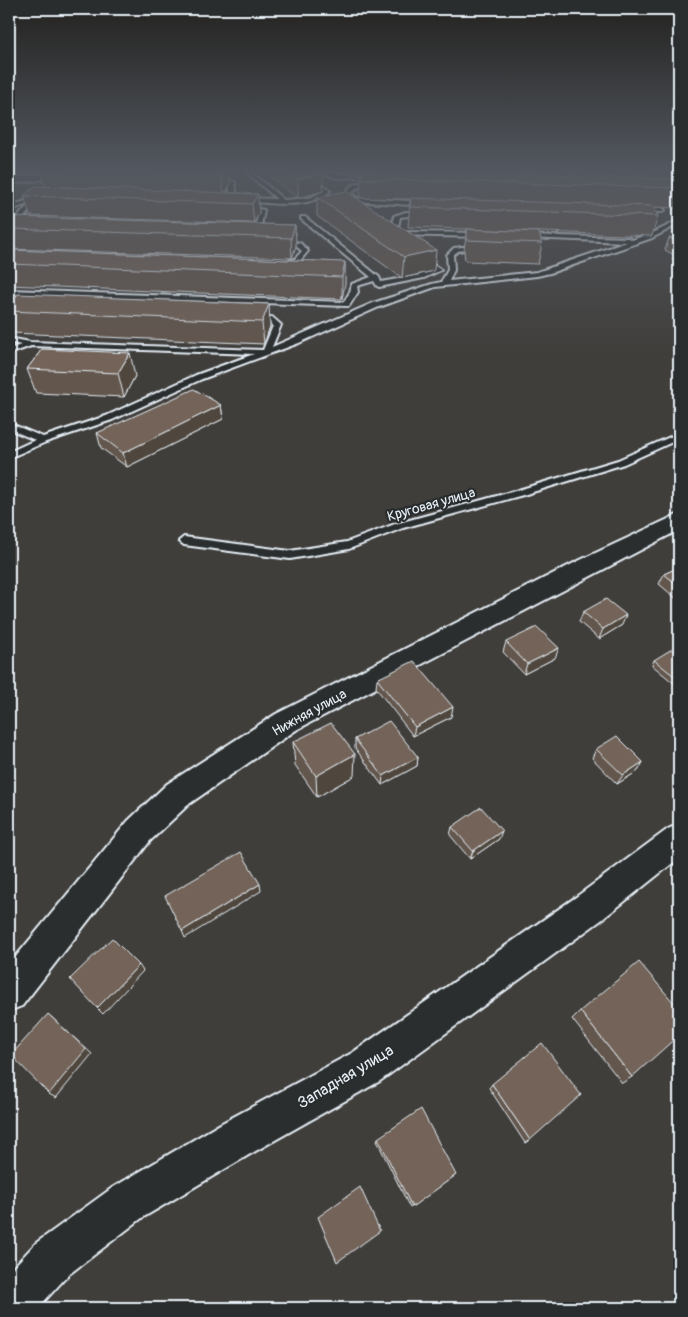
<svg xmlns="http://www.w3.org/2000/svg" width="688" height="1317" viewBox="0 0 688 1317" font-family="Pangolin,sans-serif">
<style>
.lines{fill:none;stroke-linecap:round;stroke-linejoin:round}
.lane-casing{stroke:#e8f1f8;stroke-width:4}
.street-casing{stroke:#e8f1f8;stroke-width:4}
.lane{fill:#2a2d2e;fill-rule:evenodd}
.street{fill:#2a2d2e;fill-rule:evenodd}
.wall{fill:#63564d;stroke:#e8f1f8}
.shaded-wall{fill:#50463e;stroke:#e8f1f8}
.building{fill:#736459;stroke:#e8f1f8}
.labels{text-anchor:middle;stroke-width:4.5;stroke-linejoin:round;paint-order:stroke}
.street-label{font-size:14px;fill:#e8f1f8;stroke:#2a2d2e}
.near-street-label{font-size:16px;fill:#e8f1f8;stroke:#2a2d2e}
</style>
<rect width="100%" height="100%" fill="#403e3b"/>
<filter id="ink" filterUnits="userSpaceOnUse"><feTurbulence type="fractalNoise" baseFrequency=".02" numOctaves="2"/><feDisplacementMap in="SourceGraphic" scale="10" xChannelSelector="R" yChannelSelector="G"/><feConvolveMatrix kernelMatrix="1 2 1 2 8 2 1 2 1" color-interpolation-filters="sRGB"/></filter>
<g filter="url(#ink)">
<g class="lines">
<defs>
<g id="lane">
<path d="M 245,171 L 250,171 L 284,200 L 310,198 L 324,191 L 301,171 L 307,171 L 330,191 C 308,211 268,202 241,201 L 239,198 L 277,199 Z"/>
<polygon points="318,171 337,174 380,176 337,178"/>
<path d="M 563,171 L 569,171 L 570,176 C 565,181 555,184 549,180 L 564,176 Z"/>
<polygon points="214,178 235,182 236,191 230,199 225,198 230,191 230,184 212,181"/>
<path d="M 362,182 L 380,185 C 370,189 359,182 352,193 L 356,198 L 427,202 L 430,204 L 427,206 L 352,201 L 346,193 L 351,186 Z"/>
<polygon points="36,197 39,199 24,217 36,220 36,222 25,222 17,218 30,203 9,211 9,207"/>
<polygon points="242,206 264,210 261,226 254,229 242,228 242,226 256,224 259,212 240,209"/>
<polygon points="640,208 662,208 665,210 662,212 638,211"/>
<polygon points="406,212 424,212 427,214 400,217 398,227 400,232 482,233 485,235 482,237 393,235 394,216"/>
<polygon points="301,217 305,217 379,277 381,282 420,275 433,270 419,259 418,258 421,256 441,270 424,278 379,287 377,286 374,281 357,286 358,292 349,306 346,306 9,294 9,290 344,302 350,292 352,284 371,277 301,219"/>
<polygon points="679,220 679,224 652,238 550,273 537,276 435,287 379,307 299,343 202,379 112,420 46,442 9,458 9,452 35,440 9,429 9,423 43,437 106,416 196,375 254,354 31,346 9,354 9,349 21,345 9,342 9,338 30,342 263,350 273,326 267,321 252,321 252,317 272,317 281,325 272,347 373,303 432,284 441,282 448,270 447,255 454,248 480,245 483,247 458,251 453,255 454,270 449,281 537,272 627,242 525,238 522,236 523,235 629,238 632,240 655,232"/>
<polygon points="279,239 300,243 308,251 299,262 279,265 279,263 295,259 302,251 296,246 277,242 276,241"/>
<polygon points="679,433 679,439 624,464 523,495 403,528 349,549 290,559 184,545 179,541 184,537 290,551 347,542 395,524 515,491 618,460"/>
</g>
<g id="street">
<polygon points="58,171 90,171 85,174 9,184 9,178"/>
<polygon points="679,514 679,530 296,730 189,804 150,841 22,1006 9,1011 9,965 128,821 167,784 276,714 574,563"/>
<polygon points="679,824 679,858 600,921 380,1081 252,1153 142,1218 68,1275 38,1308 9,1308 9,1272 36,1243 112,1188 222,1123 352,1053 576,897 668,829"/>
</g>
</defs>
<!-- lane casing -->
<use href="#lane" class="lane-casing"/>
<!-- street casing -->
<use href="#street" class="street-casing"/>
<!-- lane -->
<use href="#lane" class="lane"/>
<!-- street -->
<use href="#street" class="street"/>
</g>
<!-- wall -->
<g class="wall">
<polygon points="41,171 229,171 230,185 225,192 258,194 259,213 254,223 30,216 24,196 45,187"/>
<polygon points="263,171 320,171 323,191 298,198"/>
<polygon points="327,171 564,171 563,176 679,179 679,208 653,207 658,216 652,236 408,227 410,199 360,198 361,179 362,172"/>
<polygon points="628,171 679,171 679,172 632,175"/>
<polygon points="317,197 434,271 402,278 317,216"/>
<polygon points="9,217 295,225 296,246 292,258 9,249"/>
<polygon points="467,229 542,243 538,264 465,261 464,250"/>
<polygon points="679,236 679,263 672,260 674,255 665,250 669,238"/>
<polygon points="9,250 345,262 345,283 342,299 9,285"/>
<polygon points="269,304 270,326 264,344 12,333 9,325 9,305"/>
<polygon points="42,349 135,376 124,397 36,393 27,369"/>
<polygon points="221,405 223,419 127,467 101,448 97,433"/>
<polygon points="679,567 679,601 659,584 664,574"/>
<polygon points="583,612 622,625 599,639 579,622"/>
<polygon points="506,642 555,658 524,674 503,652"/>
<polygon points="679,656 679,683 676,685 652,665 654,660"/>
<polygon points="377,679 451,717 413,736 376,688"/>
<polygon points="355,739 418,757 417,766 382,785 355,748"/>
<polygon points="293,742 354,776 317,797 295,765"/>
<polygon points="596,749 643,762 638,771 617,784 592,758"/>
<polygon points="452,827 499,839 470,859 450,835"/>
<polygon points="580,1011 632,1077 622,1083 572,1019"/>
<polygon points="492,1084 530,1140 525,1143 489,1088"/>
<polygon points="378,1138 456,1175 410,1208 377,1141"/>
</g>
<!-- shaded-wall -->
<g class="shaded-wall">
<polygon points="225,171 229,171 230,185 224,194 222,175"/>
<polygon points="323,173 323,191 298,198 298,179"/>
<polygon points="258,194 259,213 254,223 252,204"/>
<polygon points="295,225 296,246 292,258 291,238"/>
<polygon points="436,250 434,271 402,278 404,257"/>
<polygon points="345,262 345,283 342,299 342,277"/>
<polygon points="269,304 270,326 264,344 262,322"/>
<polygon points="130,353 135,376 124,397 118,373"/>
<polygon points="221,405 223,419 127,467 123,453"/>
<polygon points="626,615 622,625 599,639 603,629"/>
<polygon points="559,648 555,658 524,674 527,664"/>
<polygon points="453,707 451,717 413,736 415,727"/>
<polygon points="355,754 354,776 317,797 316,776"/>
<polygon points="418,757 417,766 382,785 383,776"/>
<polygon points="643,762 638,771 617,784 623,775"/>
<polygon points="502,831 499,839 470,859 473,851"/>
<polygon points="260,884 261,891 185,938 182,931"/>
<polygon points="139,965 143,971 103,1014 97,1008"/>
<polygon points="48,1014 92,1054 56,1098 49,1094"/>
</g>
<!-- building -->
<g class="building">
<polygon points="113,171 225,171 222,175"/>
<polygon points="287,171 320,171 323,173 298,179"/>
<polygon points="363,171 418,171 679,179 679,188 361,179"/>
<polygon points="35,186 258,194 252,204 24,196"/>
<polygon points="346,191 436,250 404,257 317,197"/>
<polygon points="411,198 653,206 658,216 410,207"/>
<polygon points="9,217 295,225 291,238 9,229"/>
<polygon points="467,229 539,232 542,243 467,240"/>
<polygon points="679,236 679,243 669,238"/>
<polygon points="9,250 345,262 342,277 9,264"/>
<polygon points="18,294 269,304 262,322 9,311 9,305"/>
<polygon points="42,349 130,353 118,373 27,369"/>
<polygon points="194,389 221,405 123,453 97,433"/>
<polygon points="679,567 679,586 664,574"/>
<polygon points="606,599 626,615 603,629 583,612"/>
<polygon points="537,627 559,648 527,664 506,642"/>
<polygon points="672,649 679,656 679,680 654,660"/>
<polygon points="414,661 453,707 415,727 377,679"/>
<polygon points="389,721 418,757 383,776 355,739"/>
<polygon points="331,723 355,754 316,776 293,742"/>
<polygon points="617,736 643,762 623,775 596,749"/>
<polygon points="481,807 502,831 473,851 452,827"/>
<polygon points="241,852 260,884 182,931 165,896"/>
<polygon points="112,938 139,965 97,1008 70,979"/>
<polygon points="639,962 679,1009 679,1035 632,1077 580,1011"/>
<polygon points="48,1014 86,1049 49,1094 11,1055"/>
<polygon points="542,1043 581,1095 530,1140 492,1084"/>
<polygon points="421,1109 456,1175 412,1207 378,1138"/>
<polygon points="360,1187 380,1231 337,1262 318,1217"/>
</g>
</g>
<!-- sky -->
<linearGradient id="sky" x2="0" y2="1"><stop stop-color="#232220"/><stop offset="0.48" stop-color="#535860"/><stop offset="1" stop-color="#535860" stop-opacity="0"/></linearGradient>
<rect width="688" height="356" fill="url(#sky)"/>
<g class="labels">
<!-- street labels -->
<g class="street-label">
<text transform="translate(431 504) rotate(-16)" y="5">Круговая улица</text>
<text transform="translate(309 712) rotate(-29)" y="5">Нижняя улица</text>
</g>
<!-- near-street labels -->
<g class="near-street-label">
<text transform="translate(345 1076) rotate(-31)" y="6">Западная улица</text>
</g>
</g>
<!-- margin -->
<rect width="688" height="1317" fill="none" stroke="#2a2d2e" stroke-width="30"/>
<rect x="15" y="15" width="658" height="1287" fill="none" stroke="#e8f1f8" stroke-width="2" filter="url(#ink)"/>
</svg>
